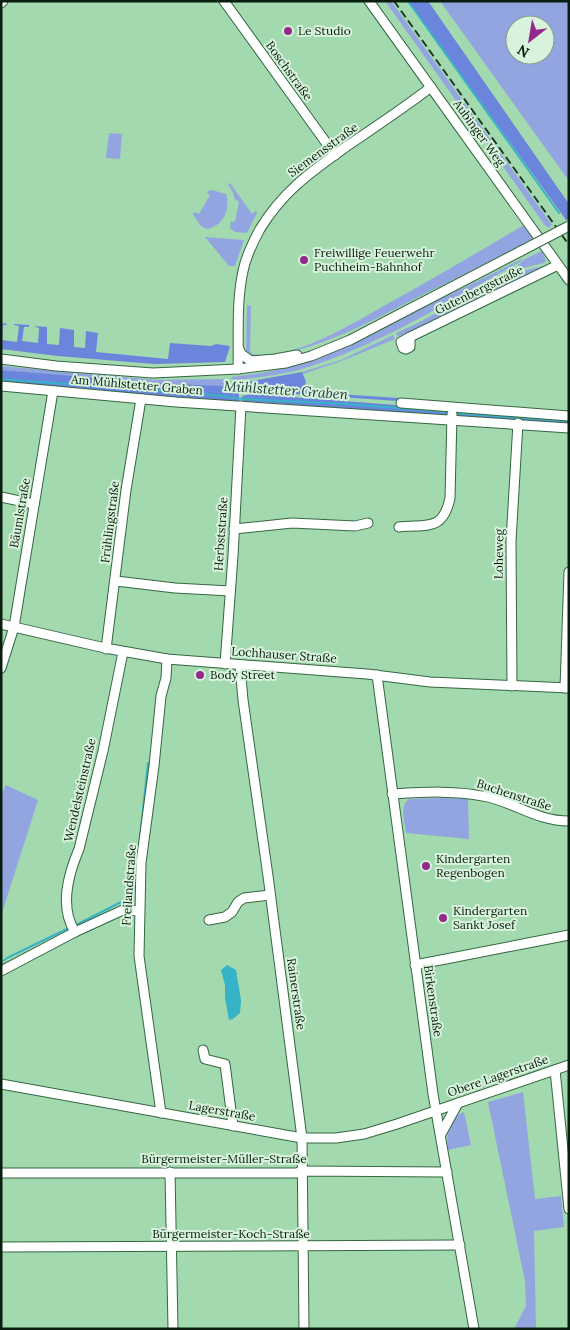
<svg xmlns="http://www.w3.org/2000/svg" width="570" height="1330" viewBox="0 0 570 1330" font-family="Lora,serif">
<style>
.green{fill:#93a5e1;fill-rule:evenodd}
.forest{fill:#6b84dc}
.water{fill:#36b3c7}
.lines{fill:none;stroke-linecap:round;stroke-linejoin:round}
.stream{stroke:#36b3c7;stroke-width:2}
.minor-casing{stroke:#356742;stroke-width:11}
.minor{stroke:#fff;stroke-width:9}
.rail{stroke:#1d3724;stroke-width:2;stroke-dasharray:8 4;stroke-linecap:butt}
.minor-bridge-casing{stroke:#356742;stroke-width:11;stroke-linecap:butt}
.minor-bridge{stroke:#fff;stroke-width:9}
.poi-dot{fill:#93298c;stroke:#d8f2dc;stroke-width:2}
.labels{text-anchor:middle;stroke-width:4;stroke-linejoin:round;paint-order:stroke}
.poi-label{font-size:12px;fill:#091e0f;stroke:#d8f2dc;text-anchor:start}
.street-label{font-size:12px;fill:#091e0f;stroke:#d8f2dc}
.water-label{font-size:14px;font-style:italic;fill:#213c41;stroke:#d8f2dc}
</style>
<rect width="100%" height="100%" fill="#a3d9ae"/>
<!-- green -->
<g class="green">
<polygon points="385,1 391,1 552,225 548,228 544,224"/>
<path d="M 440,1 L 569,1 L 569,181 ZM 515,25 L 545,25 L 545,55 L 515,55 Z"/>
<polygon points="109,133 122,134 120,159 106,158"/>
<polygon points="230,183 252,214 256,211 257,213 247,233 235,232 230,228 231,221 235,222 239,201 235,200 233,193 228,184"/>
<path d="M 212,190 L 226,194 C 231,209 223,227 206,229 L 200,225 L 193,214 L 194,212 L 199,214 L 210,195 L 206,192 Z"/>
<path d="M 524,225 L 533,238 C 498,258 461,276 424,294 C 366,324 320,350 254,359 L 246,353 L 247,305 L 251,306 L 250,350 L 252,354 C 292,362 355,322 389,303 C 435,278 479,251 524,225 Z"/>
<polygon points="205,237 244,240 235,266 229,266"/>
<polygon points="542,251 546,261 544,263 515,270 514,269 525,259"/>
<path d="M 524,258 L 520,262 C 450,301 379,346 302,369 C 280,375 257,378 234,380 L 232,379 L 231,377 L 262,373 L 299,365 L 333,352 Z"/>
<polygon points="543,266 545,267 398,337 396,333 420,322 512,270 514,273"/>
<polygon points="393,335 395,339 344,360 303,374 302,372 341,360"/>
<path d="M 1,366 L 156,380 L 225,379 C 228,385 232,385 238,384 L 239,391 C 211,383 183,385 155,383 C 104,380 52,375 1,370 Z"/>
<polygon points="6,785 38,800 1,916 1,795"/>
<path d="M 444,798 L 468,799 L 469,839 L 406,833 C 405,822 399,806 409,799 Z"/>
<polygon points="523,1092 535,1199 561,1196 564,1227 534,1231 536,1329 514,1329 526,1306 525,1281 488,1102"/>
<path d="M 464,1112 L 471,1145 L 448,1150 C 446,1135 448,1117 464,1112 Z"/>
</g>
<!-- forest -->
<g class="forest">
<polygon points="408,1 428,1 569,204 569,219 566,220"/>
<polygon points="1,323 7,324 7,325 3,325 2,340 17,342 19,326 14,325 14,324 29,325 29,327 24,327 22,341 38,343 39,328 34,326 47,327 47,344 59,345 60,328 74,330 74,347 85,348 86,331 98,333 96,352 168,359 170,343 211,346 216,344 230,346 225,362 154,364 58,356 1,349"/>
<polygon points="1,370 156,383 222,386 239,391 239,402 1,383"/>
<polygon points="302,372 305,379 307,392 398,398 398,401 252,391 244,387 243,385 246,382"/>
<polygon points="252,394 449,409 449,416 243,401 242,396"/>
<polygon points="457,410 569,418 569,425 456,417"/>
</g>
<!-- water -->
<polygon class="water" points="227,965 236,970 241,1000 240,1013 233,1019 229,1020 225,998 225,985 221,970"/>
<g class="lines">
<!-- stream -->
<g class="stream">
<polyline points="408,1 559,213"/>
<polyline points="1,379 214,395 243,399 347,404 449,412"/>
<polyline points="454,413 569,421"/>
<polyline points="139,847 148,763"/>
<polyline points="76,925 133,896 137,864"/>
<polyline points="1,962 9,957 69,928"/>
</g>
<defs>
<g id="minor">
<polyline points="224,1 335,155"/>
<polyline points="369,1 569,280"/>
<polyline points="1,3 3,1"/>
<polyline points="410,337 558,265"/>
<polygon points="410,337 410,347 406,349 403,348 401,342"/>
<polyline points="239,349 241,354 251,361 275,359 297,355"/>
<polyline points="1,359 56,366 153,373 238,369 286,363 311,356 350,340 521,251"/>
<path d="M 238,369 C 239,337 236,303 243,271 C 246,256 253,242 260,229 C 284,190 311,172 347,146 C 375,127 404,108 431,87"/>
<polyline points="1,386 176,402 569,428"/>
<polyline points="401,403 569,416"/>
<polyline points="1,497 34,504"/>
<path d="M 399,527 C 426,524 443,532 450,498 L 452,414"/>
<polyline points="234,529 292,523 355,526 368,523"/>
<polyline points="116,581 175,588 230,591"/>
<polyline points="1,624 105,648 167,659 367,674 430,682 569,688"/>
<polyline points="106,649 126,490 141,399"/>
<polyline points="225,664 233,556 241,406"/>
<polyline points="240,665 243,700 268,876 302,1138 304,1329"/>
<polyline points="1,668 14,627 53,391"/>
<polyline points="377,675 433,1094 474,1329"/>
<polyline points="512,686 511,541 518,423"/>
<polyline points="565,688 569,572"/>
<path d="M 392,794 C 425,792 456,790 488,797 C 517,804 538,821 569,821"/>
<polyline points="209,920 225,917 232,912 238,902 244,898 270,895"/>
<path d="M 75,932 C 59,907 68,875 79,849 L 103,751 L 123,652"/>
<polyline points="415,965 569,935"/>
<polyline points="1,971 75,932 123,910 139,911"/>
<polyline points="203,1050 205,1059 225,1064 233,1126"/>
<polyline points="555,1070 569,1209"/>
<polyline points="1,1084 302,1138 336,1138 364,1134 397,1124 569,1065"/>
<polyline points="161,1113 139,956 141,863 154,766 161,696 166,678 167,659"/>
<polyline points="441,1134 458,1103"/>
<polyline points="170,1172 173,1329"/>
<polyline points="1,1173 297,1173 301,1171 447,1172"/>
<polyline points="1,1247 460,1245"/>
</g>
</defs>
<!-- minor casing -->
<use href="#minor" class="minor-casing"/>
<!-- minor -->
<use href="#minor" class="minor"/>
<!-- rail -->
<polyline class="rail" points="394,1 569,245"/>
<defs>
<polyline id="minor-bridge" points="521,251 569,226"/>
</defs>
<!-- minor-bridge casing -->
<use href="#minor-bridge" class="minor-bridge-casing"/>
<!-- minor-bridge -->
<use href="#minor-bridge" class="minor-bridge"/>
</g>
<!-- markers -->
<g class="poi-dot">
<circle cx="288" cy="31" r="5"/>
<circle cx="304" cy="260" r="5"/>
<circle cx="200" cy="675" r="5"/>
<circle cx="426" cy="866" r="5"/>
<circle cx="443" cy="918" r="5"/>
</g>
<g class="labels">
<!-- poi labels -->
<g class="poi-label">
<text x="298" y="35">Le Studio</text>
<text x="314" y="257">Freiwillige Feuerwehr<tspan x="314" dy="14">Puchheim-Bahnhof</tspan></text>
<text x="210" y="679">Body Street</text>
<text x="436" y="863">Kindergarten<tspan x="436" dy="14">Regenbogen</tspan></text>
<text x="453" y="915">Kindergarten<tspan x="453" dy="14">Sankt Josef</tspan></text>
</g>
<!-- street labels -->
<g class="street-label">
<text transform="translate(289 71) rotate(54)" y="4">Boschstraße</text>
<text transform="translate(479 133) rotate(54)" y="4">Aubinger Weg</text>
<text transform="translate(323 150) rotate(-36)" y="4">Siemensstraße</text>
<text transform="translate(479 290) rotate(-26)" y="4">Gutenbergstraße</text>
<text transform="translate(137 385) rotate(5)" y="4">Am Mühlstetter Graben</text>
<text transform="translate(20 513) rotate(-80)" y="4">Bäumlstraße</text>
<text transform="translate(110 522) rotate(-83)" y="4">Frühlingstraße</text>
<text transform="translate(221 534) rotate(-86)" y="4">Herbststraße</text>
<text transform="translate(499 554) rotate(-89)" y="4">Loheweg</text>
<text transform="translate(284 655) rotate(4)" y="4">Lochhauser Straße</text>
<text transform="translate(80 790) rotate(-77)" y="4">Wendelsteinstraße</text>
<text transform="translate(514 795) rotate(18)" y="4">Buchenstraße</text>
<text transform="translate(129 885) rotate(-86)" y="4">Freilandstraße</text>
<text transform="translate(296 994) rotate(82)" y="4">Rainerstraße</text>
<text transform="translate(433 1001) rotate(82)" y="4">Birkenstraße</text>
<text transform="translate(498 1076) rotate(-19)" y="4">Obere Lagerstraße</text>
<text transform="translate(222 1111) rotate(10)" y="4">Lagerstraße</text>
<text x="224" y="1163">Bürgermeister-Müller-Straße</text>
<text x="231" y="1238">Bürgermeister-Koch-Straße</text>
</g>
<!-- water labels -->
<g class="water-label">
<text transform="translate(286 390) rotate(4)" y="5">Mühlstetter Graben</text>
</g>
</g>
<!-- border -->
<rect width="570" height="1330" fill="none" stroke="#091e0f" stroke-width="5"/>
<!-- north arrow -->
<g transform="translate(530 40) rotate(211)"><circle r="24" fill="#d8f2dc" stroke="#859d8a"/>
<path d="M0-4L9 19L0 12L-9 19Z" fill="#93298c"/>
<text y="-8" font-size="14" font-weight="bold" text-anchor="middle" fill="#091e0f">N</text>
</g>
</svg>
